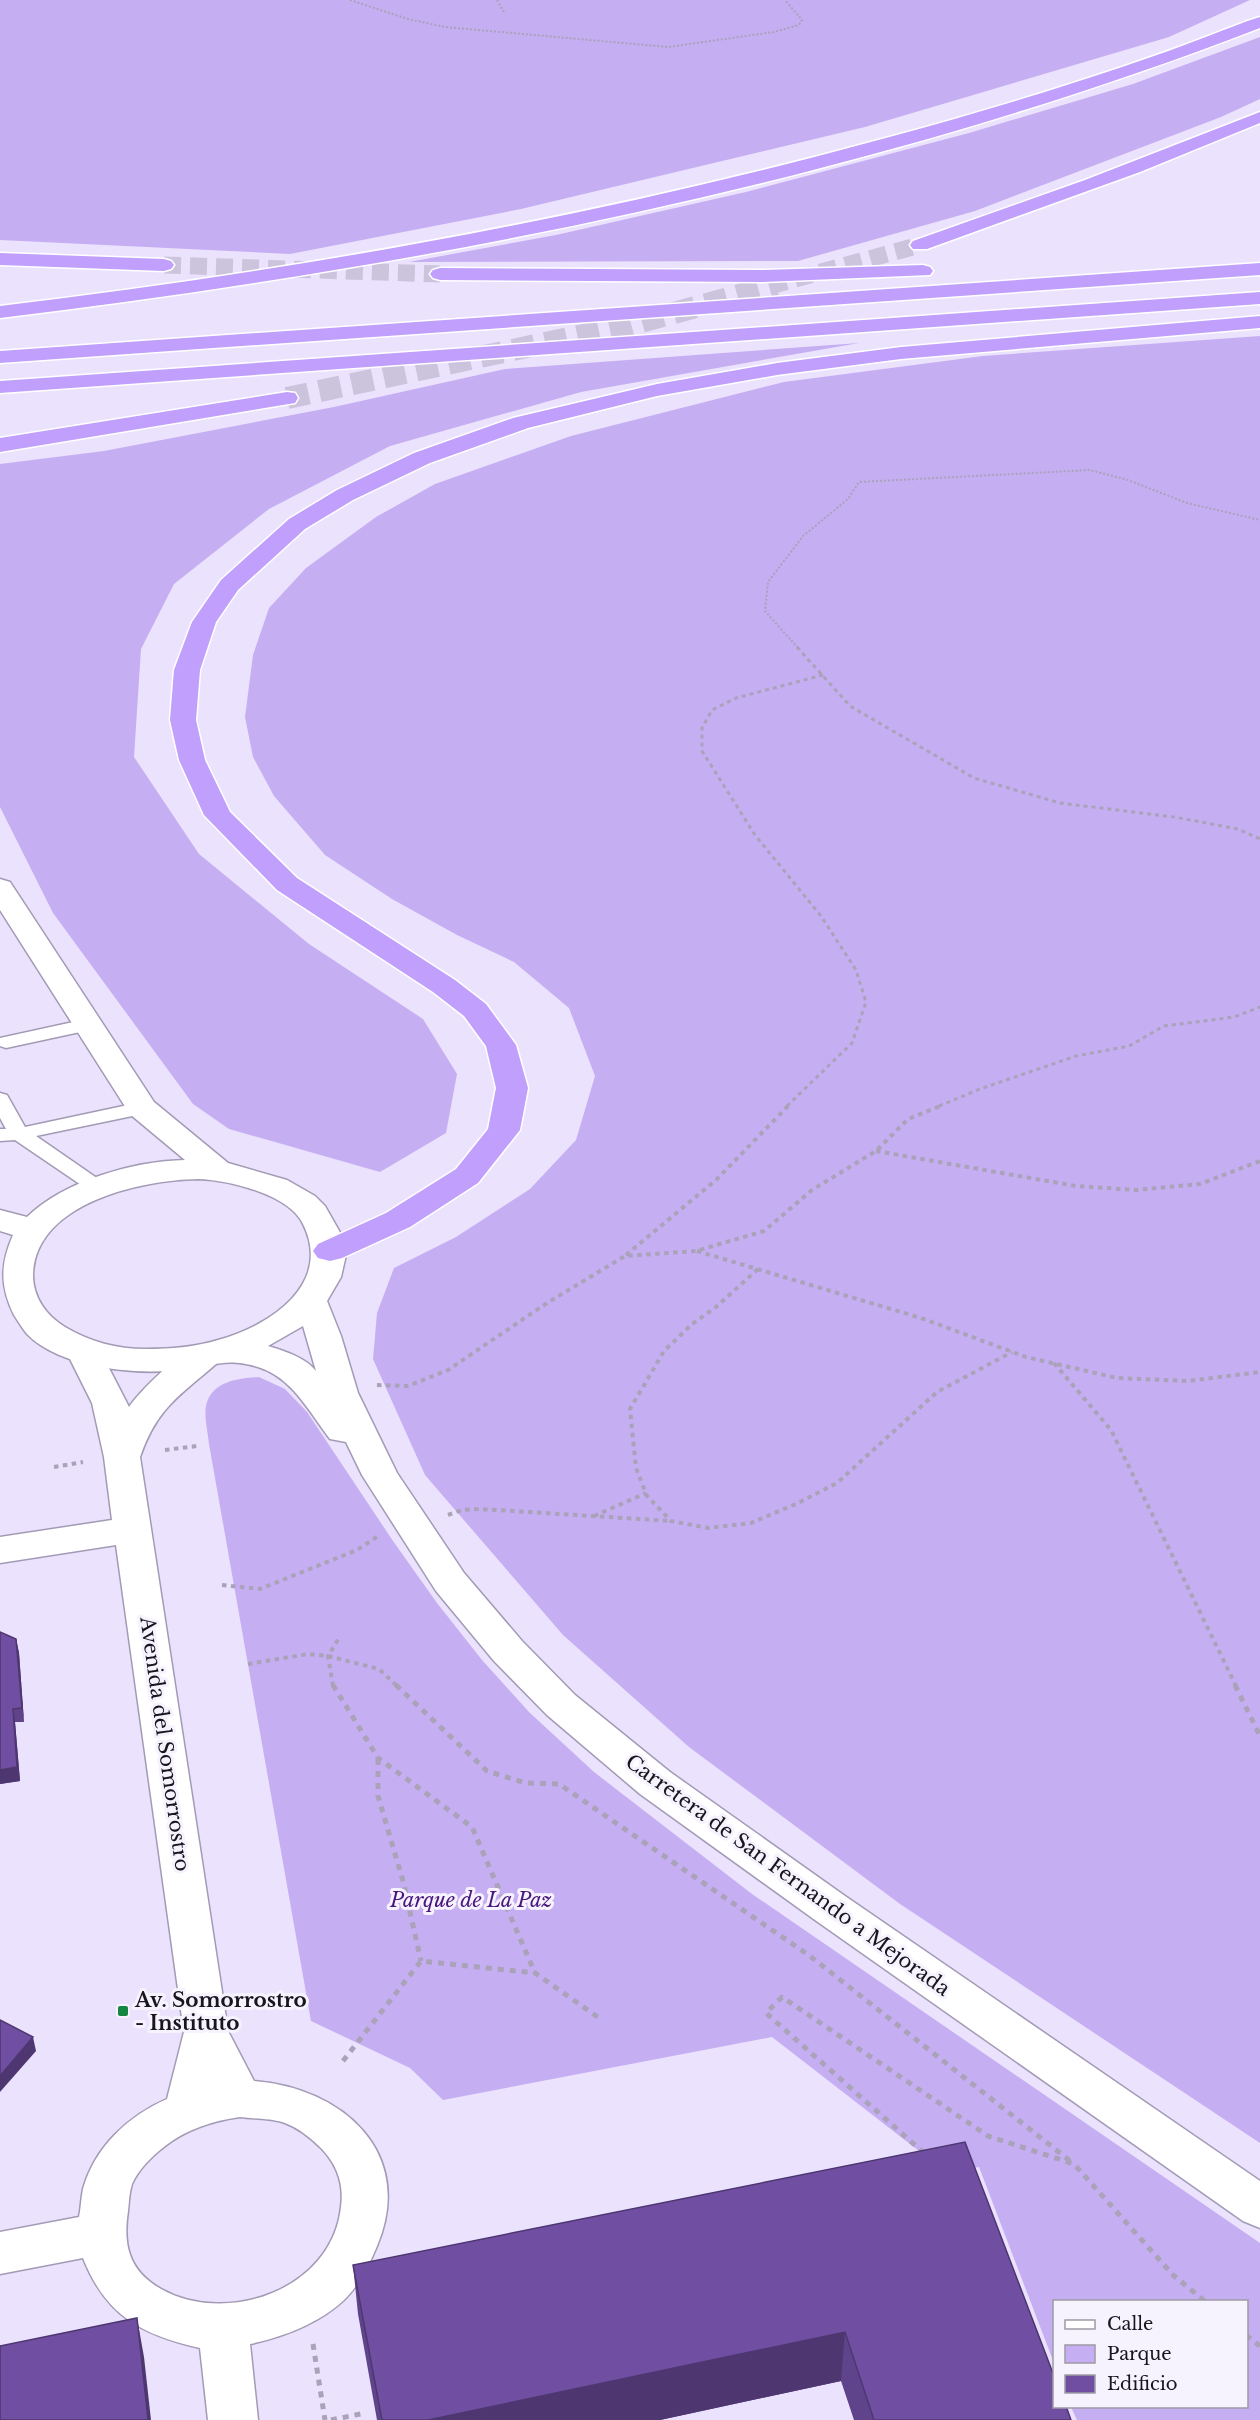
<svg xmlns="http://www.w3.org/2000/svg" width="1260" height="2420" viewBox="0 0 1260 2420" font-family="'Libre Baskerville',serif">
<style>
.green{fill:#c6aef3}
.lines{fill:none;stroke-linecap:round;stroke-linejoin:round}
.motorway-tunnel-far1{stroke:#ccc3dd;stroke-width:17;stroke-dasharray:17 9;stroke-linecap:butt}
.motorway-tunnel{stroke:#ccc3dd;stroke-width:22;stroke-dasharray:22 11;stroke-linecap:butt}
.service-casing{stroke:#a39bb5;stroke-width:3}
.minor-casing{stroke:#a39bb5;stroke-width:3}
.tertiary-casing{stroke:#a39bb5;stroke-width:3}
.motorway-casing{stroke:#fff;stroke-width:3}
.path-far3{stroke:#a9a2b8;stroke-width:2;stroke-dasharray:2 2;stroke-linecap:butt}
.path-far2{stroke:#a9a2b8;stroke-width:3;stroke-dasharray:4 4;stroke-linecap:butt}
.path-far1{stroke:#a9a2b8;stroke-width:4;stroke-dasharray:4.5 4.5;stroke-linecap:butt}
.path{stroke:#a9a2b8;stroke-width:5;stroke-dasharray:6 6;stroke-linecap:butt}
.service{fill:#fff;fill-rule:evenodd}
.minor{fill:#fff;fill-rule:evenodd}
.tertiary{fill:#fff;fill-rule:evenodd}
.motorway{fill:#c19ffd;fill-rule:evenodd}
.wall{fill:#60448b}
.shaded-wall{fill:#4e3771}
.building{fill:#704fa2;stroke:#4e3771;stroke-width:1.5}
.poi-dot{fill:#13873f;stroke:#f6f2fe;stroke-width:2}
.labels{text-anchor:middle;stroke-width:6;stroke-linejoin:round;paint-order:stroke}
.near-street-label{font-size:20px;fill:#19151f;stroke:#f6f2fe}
.near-park-label{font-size:20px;font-style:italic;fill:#49167e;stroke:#f6f2fe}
.near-poi-label{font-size:20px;font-weight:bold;fill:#19151f;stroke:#f6f2fe;text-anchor:start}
</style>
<rect width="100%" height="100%" fill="#ebe2fe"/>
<!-- green -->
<g class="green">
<polygon points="0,0 1250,0 1169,37 865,127 521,209 290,254 0,240"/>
<polygon points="1260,37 1260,99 1221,117 975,211 798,261 409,262 556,235 746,192 969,133 1133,84"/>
<polygon points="1260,336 1260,2143 900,1904 689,1747 563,1635 425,1475 373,1359 377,1313 394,1268 456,1237 530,1189 576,1140 595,1076 569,1008 514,962 457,935 392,899 325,855 274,796 253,757 245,717 253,655 269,608 306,568 376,517 435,484 571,436 784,382 983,356"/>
<polygon points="859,343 581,392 390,446 269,509 174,584 141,649 134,757 199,854 309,944 423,1019 457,1074 446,1133 380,1172 229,1129 193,1104 53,913 0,807 0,464 104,451 334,407 505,369"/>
<path d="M 259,1377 L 285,1389 L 307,1412 L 393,1541 L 437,1603 L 482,1660 L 529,1712 L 594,1772 L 752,1894 L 1260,2243 L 1260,2420 L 1077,2420 L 1071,2407 L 1246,2406 L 1246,2302 L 1054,2302 L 1054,2363 L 979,2167 L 946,2172 L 772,2037 L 443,2100 L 410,2068 L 311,2021 L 209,1444 C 208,1433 204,1417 206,1406 C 211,1381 239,1378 259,1377 Z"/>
</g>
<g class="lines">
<!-- motorway-tunnel-far1 -->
<g class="motorway-tunnel-far1">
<polyline points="164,265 440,274"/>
<polyline points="770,286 920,245"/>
</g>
<!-- motorway-tunnel -->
<polyline class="motorway-tunnel" points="287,398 630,325 776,285"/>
<defs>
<g id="service">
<polygon points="87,1019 94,1021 97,1025 94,1029 6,1048 0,1046 0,1038"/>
<polygon points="0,1093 7,1095 25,1127 142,1102 149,1104 152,1108 149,1112 142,1114 36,1136 104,1183 107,1187 104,1191 97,1193 90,1191 15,1140 0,1141 0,1129 6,1129 0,1118"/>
</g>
<path id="minor" d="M 84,1340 L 96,1343 L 129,1407 C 139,1392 177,1355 193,1348 C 201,1344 208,1346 216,1348 L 222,1356 L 216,1364 C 179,1396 157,1408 140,1457 L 228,2031 L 254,2081 C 343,2088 416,2153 377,2246 C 369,2266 359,2285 344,2300 C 318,2324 283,2337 250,2344 L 258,2420 L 208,2420 L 200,2348 C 142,2335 106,2316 83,2258 L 0,2274 L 0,2232 L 79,2217 C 81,2208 81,2198 83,2189 C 95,2147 128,2116 167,2099 L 184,2032 L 116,1545 L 0,1563 L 0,1537 L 112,1520 L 104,1457 L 92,1403 L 66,1351 L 72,1343 ZM 240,2117 C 254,2119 271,2118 285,2123 C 299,2128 312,2139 322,2149 C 338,2166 344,2185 341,2207 C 332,2290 227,2326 161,2289 C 128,2270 123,2244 128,2211 C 129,2202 129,2193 132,2184 C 138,2170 152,2156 165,2146 C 187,2129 212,2121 240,2117 Z"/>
<path id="tertiary" d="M 0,879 L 10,882 L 154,1102 L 228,1163 L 287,1180 L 315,1196 L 325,1206 L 342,1236 L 346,1255 L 341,1277 L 327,1301 L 341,1336 L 358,1393 L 397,1473 L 464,1573 L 522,1641 L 575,1695 L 670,1772 L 845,1896 L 1260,2181 L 1260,2228 L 1243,2221 L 815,1920 L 640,1794 L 547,1715 L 494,1661 L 436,1591 L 362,1475 L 346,1442 L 330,1439 C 310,1413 292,1377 258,1367 C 227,1358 217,1365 187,1369 C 141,1376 61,1369 27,1334 C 22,1328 18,1321 14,1315 C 0,1286 0,1265 13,1235 L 0,1231 L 0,1210 L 27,1217 C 64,1181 133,1161 185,1160 L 131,1115 L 126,1108 L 0,910 ZM 198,1179 C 228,1180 289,1194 303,1224 C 333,1284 270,1326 218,1340 C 195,1347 170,1349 146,1349 C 117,1349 90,1342 65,1327 C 47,1316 33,1298 33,1275 C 35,1203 141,1180 198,1179 ZM 303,1326 L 316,1371 C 306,1358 285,1351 268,1346 Z"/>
<g id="motorway">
<path d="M 1260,17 L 1260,28 C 859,183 425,266 0,318 L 0,306 C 298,270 593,218 882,139 C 964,117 1045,93 1125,66 C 1154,56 1183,46 1211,35 C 1227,29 1243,22 1260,17 Z"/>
<polygon points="1260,112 1260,123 1140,172 927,249 913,249 910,245 913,241 1085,180"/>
<polygon points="0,253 164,259 171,261 174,265 171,269 164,271 0,265"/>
<polygon points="1260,263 1260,275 0,363 0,351"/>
<polygon points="923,265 930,267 933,271 930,275 763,282 440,280 433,278 430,274 433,270 440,268 763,270"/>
<polygon points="1260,292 1260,304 0,393 0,381"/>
<polygon points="1260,316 1260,328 901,359 777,375 657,396 528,428 430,463 353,500 305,529 238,590 216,622 200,670 196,720 205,760 230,812 297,878 455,980 486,1004 516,1045 528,1088 520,1130 478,1183 410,1227 342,1258 330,1261 318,1258 313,1251 318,1244 386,1213 456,1169 488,1129 496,1088 486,1046 464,1016 433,992 277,890 204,815 179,760 170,720 174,670 192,622 221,580 289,519 337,490 414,453 513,418 657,384 777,363 901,347"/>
<polygon points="287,392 295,393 298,398 295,403 0,452 0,438"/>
</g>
</defs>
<!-- service casing -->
<use href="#service" class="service-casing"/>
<!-- minor casing -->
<use href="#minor" class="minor-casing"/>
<!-- tertiary casing -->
<use href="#tertiary" class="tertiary-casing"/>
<!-- motorway casing -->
<use href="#motorway" class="motorway-casing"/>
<!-- path-far3 -->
<g class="path-far3">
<polyline points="350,0 408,19 445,27 668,47 774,32 799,25 802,20 785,0"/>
<polyline points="497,0 504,12"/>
<polyline points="798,648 765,611 768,582 803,536 848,499 859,482 1090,470 1128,480 1187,503 1260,520"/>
</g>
<!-- path-far2 -->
<g class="path-far2">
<polyline points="797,647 850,706 974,778 1060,803 1174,817 1238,829 1260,839"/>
<polyline points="787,1106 852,1043 866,1002 856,970 821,916 755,835 702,751 702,728 712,710 736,698 823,675"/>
<polyline points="939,1106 980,1089 1076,1056 1129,1046 1164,1026 1234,1017 1260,1007"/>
</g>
<!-- path-far1 -->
<g class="path-far1">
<polyline points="876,1151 1076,1186 1136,1190 1200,1184 1260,1161"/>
<polyline points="697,1251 921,1318 1026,1357 1117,1378 1188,1381 1260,1372"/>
<polyline points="626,1255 716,1180 789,1105"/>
<polyline points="758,1269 716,1307 691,1325 664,1351 630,1409 636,1468 647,1496 671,1521 708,1528 751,1523 798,1503 837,1483 937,1392 1012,1352"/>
<polyline points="1054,1363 1111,1430 1236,1686"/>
<polyline points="377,1385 408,1386 448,1370 547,1303 625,1256 696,1251 764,1231 812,1190 876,1151 908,1119 943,1105"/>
<polyline points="165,1450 197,1446"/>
<polyline points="54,1467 83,1462"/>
<polyline points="448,1515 462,1510 481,1509 671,1521"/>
<polyline points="594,1516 646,1493"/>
<polyline points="222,1585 260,1589 357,1550 378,1536"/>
<polyline points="248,1664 308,1654 328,1656 379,1669 397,1686"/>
<polyline points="333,1686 328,1656 339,1638"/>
</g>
<!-- path -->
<g class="path">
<polyline points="333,1685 378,1758 472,1827 535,1973"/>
<polyline points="396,1685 487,1771 526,1783 559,1784 810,1956 1074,2164"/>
<polyline points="1235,1685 1260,1736"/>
<polyline points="378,1759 378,1796 403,1881 421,1961"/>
<polyline points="343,2061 421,1961 535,1973 602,2020"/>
<polyline points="924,2153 766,2013 782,1997 988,2136 1074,2164 1173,2275 1206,2302"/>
<polyline points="1246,2335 1260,2346"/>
<polyline points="313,2344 325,2420"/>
<polyline points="331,2420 365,2413"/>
</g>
<!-- service -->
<use href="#service" class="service"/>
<!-- minor -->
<use href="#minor" class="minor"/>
<!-- tertiary -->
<use href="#tertiary" class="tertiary"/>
<!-- motorway -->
<use href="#motorway" class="motorway"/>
</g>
<!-- wall -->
<g class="wall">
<polygon points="0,1632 16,1639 19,1653 24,1722 15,1722 20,1781 0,1784"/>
<polygon points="965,2142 1071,2420 854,2420 841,2381 660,2420 377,2420 358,2314 353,2265"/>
</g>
<!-- shaded-wall -->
<g class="shaded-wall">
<polygon points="16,1639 19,1653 24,1722 22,1708"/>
<polygon points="13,1709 15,1722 20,1781 0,1784 0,1770"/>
<polygon points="33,2037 36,2051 0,2092 0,2076"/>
<polygon points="137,2318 144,2357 151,2420 148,2420"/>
<polygon points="845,2332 841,2381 660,2420 428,2420"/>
</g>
<!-- building -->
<g class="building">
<polygon points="0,1632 16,1639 22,1708 13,1709 17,1767 0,1770"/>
<polygon points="0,2020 33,2037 0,2076"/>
<polygon points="965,2142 1054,2376 1054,2406 1066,2406 1071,2420 874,2420 845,2332 428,2420 382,2420 353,2265"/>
<polygon points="137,2318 148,2420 0,2420 0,2346"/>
</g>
<!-- markers -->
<rect class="poi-dot" x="117" y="2005" width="12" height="12" rx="3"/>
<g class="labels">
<!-- near-street labels -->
<g class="near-street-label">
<text transform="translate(165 1744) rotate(82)" y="7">Avenida del Somorrostro</text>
<text transform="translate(788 1875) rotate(36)" y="7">Carretera de San Fernando a Mejorada</text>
</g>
<!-- near-park labels -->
<g class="near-park-label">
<text x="471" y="1907">Parque de La Paz</text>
</g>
<!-- near-poi labels -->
<g class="near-poi-label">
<text x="135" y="2007">Av. Somorrostro<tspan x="135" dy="23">- Instituto</tspan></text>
</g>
</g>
<!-- legend -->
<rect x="1053" y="2300" width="195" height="108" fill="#f6f2fe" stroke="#9e9aa5" stroke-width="1.5"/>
<rect x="1065" y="2320" width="30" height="9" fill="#ffffff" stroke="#9e9aa5" stroke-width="1.5"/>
<text x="1107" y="2330" font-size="18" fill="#19151f">Calle</text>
<rect x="1065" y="2345" width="30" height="18" fill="#c6aef3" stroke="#9e9aa5" stroke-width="1.5"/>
<text x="1107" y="2360" font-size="18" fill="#19151f">Parque</text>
<rect x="1065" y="2375" width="30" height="18" fill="#704fa2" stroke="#9e9aa5" stroke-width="1.5"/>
<text x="1107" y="2390" font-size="18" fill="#19151f">Edificio</text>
</svg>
